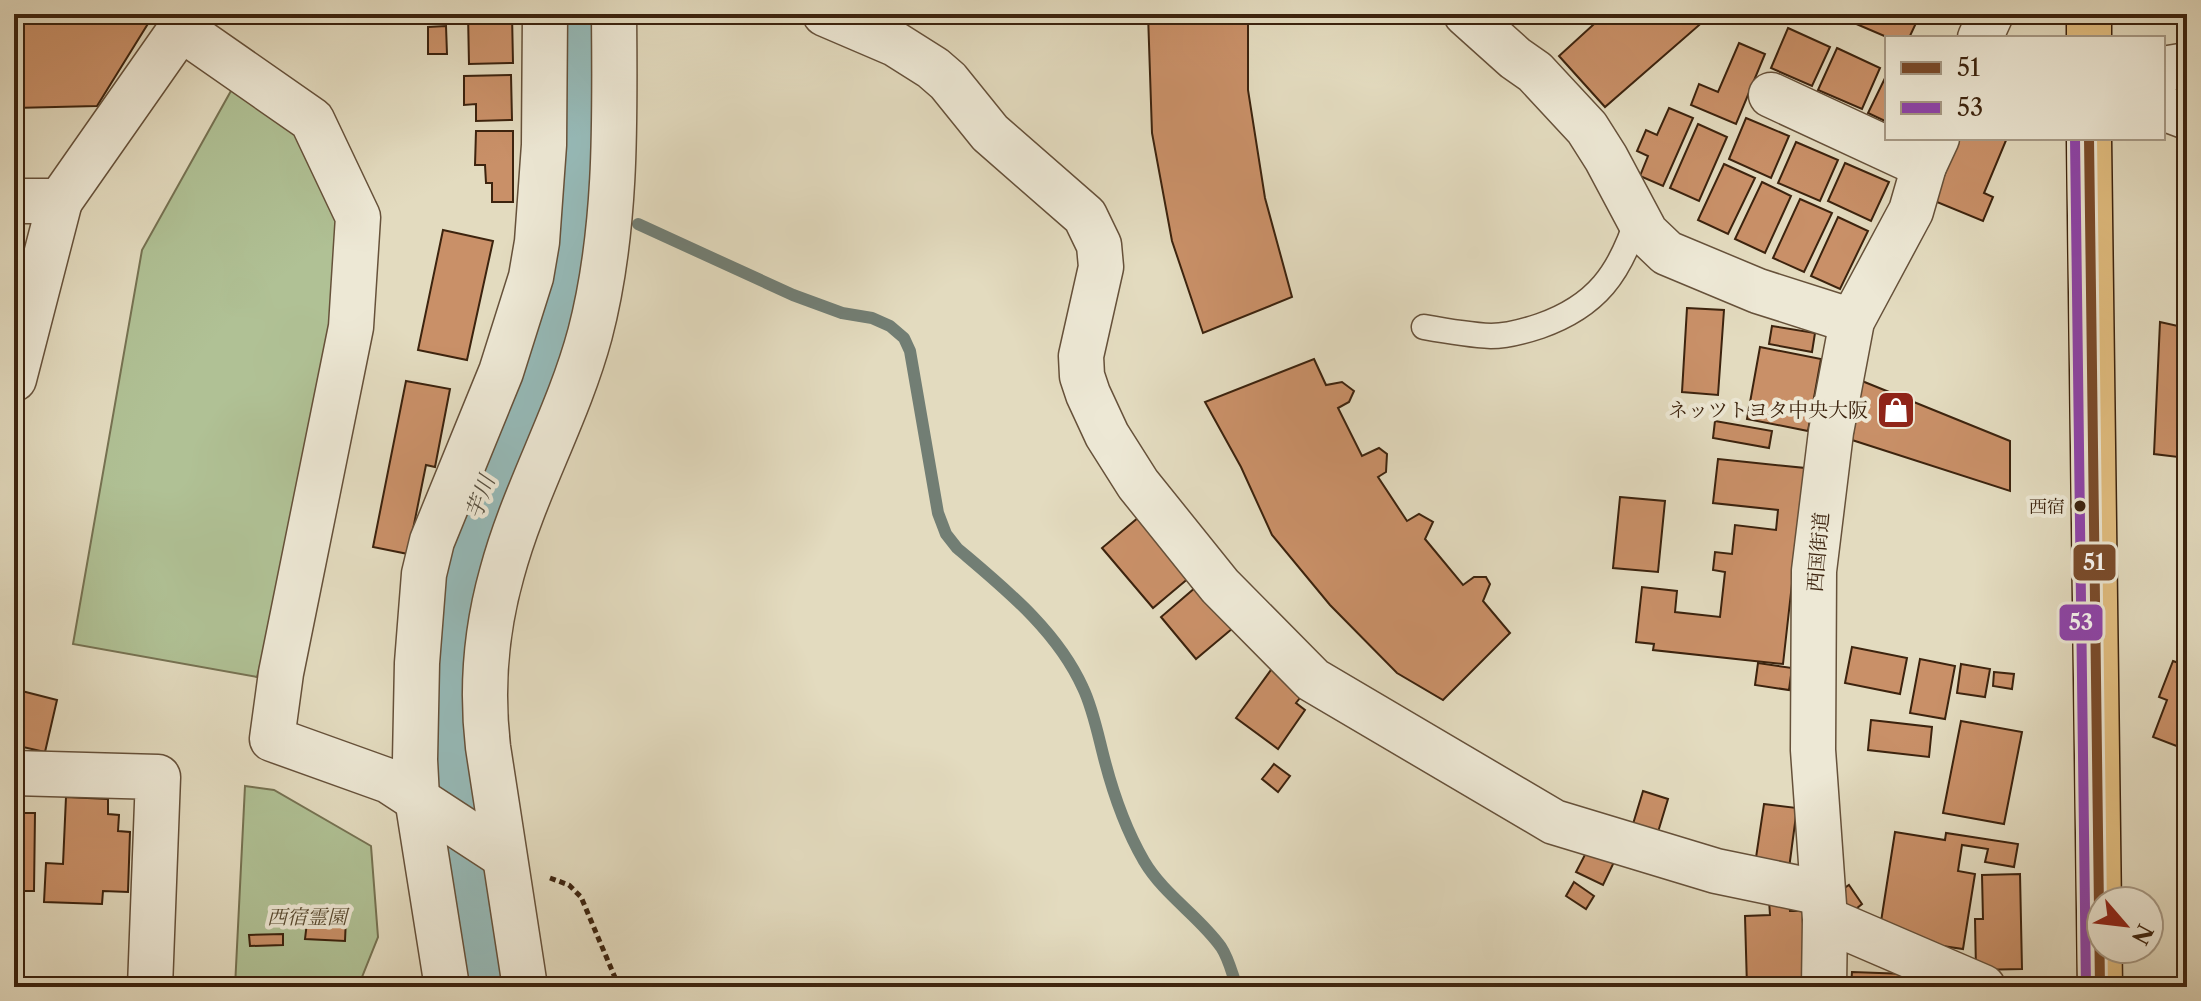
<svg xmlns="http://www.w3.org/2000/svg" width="2201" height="1001" viewBox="0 0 2201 1001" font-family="'Libre Caslon Text','Noto Serif JP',serif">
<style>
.green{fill:#b0c195;stroke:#767252;stroke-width:2}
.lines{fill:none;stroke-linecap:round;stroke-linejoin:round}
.stream{stroke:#727e74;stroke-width:12}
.river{stroke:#96bab8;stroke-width:76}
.building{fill:#c99068;stroke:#3c230e;stroke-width:2}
.service-casing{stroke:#66513a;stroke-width:27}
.minor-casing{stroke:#66513a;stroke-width:47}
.tertiary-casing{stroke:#66513a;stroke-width:47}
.trunk-casing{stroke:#3c230e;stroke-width:47}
.path{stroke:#3c230e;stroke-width:5;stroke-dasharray:6 4;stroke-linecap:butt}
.service{stroke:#ede8d5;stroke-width:24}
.minor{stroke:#ede8d5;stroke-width:44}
.tertiary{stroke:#ede8d5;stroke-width:44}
.trunk{stroke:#e2be80;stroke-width:44}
.bus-1-casing{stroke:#ede8d5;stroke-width:16}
.bus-2-casing{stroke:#ede8d5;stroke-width:16}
.bus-1{stroke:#7a4b2a;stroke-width:10}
.bus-2{stroke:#8e44ad;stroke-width:10}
.bus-dot{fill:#3c230e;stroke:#ede8d5;stroke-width:3}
.labels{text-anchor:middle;stroke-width:8;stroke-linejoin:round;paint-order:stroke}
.bus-label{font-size:18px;fill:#3c230e;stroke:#ede8d5;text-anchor:end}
.poi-label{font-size:20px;fill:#3c230e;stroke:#ede8d5;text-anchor:end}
.street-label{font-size:20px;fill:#3c230e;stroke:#ede8d5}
.park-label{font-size:20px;font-style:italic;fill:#594a30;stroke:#ede8d5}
.water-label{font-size:22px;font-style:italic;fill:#575041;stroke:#ede8d5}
.line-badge{stroke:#ede8d5;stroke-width:3}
.badge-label{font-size:22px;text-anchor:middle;font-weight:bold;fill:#fff}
</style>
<rect width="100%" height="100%" fill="#e3dbbf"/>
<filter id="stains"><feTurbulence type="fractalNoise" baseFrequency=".0025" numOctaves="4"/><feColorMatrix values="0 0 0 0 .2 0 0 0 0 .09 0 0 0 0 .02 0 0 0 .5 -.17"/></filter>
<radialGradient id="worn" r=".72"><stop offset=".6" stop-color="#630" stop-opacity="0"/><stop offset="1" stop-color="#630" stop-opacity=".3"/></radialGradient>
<!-- green -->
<g class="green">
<polygon points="241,73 312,120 358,217 351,327 257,677 73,644 142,250"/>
<polygon points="245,786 274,790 371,846 378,937 358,987 235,987"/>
</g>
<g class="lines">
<!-- stream -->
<g class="stream">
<polyline points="568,193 587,201"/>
<path d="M 638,224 L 793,295 L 842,313 L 872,318 L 890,326 L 904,338 L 910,351 L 938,513 L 946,534 L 957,548 C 1004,588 1057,630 1083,688 C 1093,709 1098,735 1104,758 C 1113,793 1126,830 1144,861 C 1164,895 1199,916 1221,947 C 1229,959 1232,974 1237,987"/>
</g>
<!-- river -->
<path class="river" d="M 481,987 C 459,863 433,734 450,608 C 462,516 508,436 537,350 C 574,244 573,126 572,14"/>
</g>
<!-- building -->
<g class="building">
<polygon points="14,14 154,14 97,106 14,108"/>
<polygon points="468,14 512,14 513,63 469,64"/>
<polygon points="1148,14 1248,14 1248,90 1265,198 1292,297 1203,333 1172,241 1152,133"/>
<polygon points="1605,14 1708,14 1705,20 1605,107 1559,56"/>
<polygon points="1833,14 1903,14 1917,21 1909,38 1889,38"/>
<polygon points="446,26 447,54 428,54 428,27"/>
<polygon points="1788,28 1830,47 1812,86 1771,68"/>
<polygon points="1739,43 1765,54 1736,124 1691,105 1699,84 1718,92"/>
<polygon points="1837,48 1880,68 1862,109 1818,90"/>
<polygon points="511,75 512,120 476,121 476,104 464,105 464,76"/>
<polygon points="1886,76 1887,76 1887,122 1868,113"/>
<polygon points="1669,108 1693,118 1663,186 1640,176 1648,156 1637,151 1646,130 1657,135"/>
<polygon points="1746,118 1789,136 1771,178 1729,159"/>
<polygon points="1698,124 1727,137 1699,201 1670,188"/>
<polygon points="476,131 513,131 513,202 492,202 492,183 486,183 485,165 475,165"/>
<polygon points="1957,138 2007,138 1984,193 1993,197 1983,221 1932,200"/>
<polygon points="1796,142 1838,160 1820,201 1778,183"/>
<polygon points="1845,163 1889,182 1871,221 1828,201"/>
<polygon points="1724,164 1755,178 1728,234 1698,220"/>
<polygon points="1762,182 1791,196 1765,253 1735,239"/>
<polygon points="1800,199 1832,213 1804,272 1773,258"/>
<polygon points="1838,217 1868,231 1840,289 1811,276"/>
<polygon points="443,230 493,241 467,360 418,350"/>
<polygon points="1687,308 1724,310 1718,395 1682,392"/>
<polygon points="2160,322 2187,328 2187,436 2178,457 2154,454"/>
<polygon points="1772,326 1815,333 1812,352 1769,344"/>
<polygon points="1760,347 1821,359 1808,431 1747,419"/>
<polygon points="1314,359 1326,385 1342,382 1354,391 1349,402 1338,408 1362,456 1379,448 1387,454 1386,472 1378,477 1407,521 1419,514 1433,522 1425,539 1463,585 1474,577 1486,577 1490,584 1483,601 1510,633 1443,700 1397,673 1330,605 1272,535 1241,467 1205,402"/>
<polygon points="406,381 450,389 435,467 426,465 408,554 373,547"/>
<polygon points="1862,381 2010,441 2010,491 1852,440"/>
<polygon points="1715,421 1772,431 1769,448 1713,438"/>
<polygon points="1718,459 1805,468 1783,664 1653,650 1654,644 1636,642 1642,587 1677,591 1675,612 1720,617 1725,572 1713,570 1715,552 1732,554 1735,525 1776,530 1778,510 1713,503"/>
<polygon points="1620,497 1665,501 1658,572 1613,568"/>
<polygon points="1145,512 1196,572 1153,608 1102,548"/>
<polygon points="1203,581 1239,623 1196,659 1161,617"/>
<polygon points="1852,647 1907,658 1900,694 1845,683"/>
<polygon points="1920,659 1955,666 1945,719 1910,713"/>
<polygon points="2173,661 2187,666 2187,750 2153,737 2167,700 2159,697"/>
<polygon points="1276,663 1303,694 1296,703 1305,710 1278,749 1236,718"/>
<polygon points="1758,663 1792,668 1789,690 1755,685"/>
<polygon points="1961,664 1990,669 1985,697 1957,693"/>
<polygon points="1994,672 2014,674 2012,689 1993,686"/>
<polygon points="14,689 57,700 45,752 14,745"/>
<polygon points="1871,720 1932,727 1929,757 1868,750"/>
<polygon points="1961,721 2022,732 2004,824 1943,813"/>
<polygon points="1274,764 1290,776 1278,792 1262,779"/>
<polygon points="1643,791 1668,799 1658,832 1633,824"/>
<polygon points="66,797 108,799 108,814 119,815 118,831 130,832 128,892 103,891 102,904 44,902 46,863 63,864"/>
<polygon points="1764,804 1797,808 1788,876 1754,871"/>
<polygon points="14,813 35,813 34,891 14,891"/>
<polygon points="1895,832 1945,840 1946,833 2018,844 2014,867 1985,862 1988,849 1962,845 1958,871 1975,874 1963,949 1909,941 1880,928"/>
<polygon points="1589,847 1615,860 1603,885 1576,872"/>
<polygon points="2020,874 2022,969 1976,970 1975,919 1983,919 1982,875"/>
<polygon points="1574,882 1594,896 1586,909 1566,896"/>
<polygon points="1849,885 1862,904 1851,913 1837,893"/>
<polygon points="1769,900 1789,900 1790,911 1804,911 1808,987 1747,987 1745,916 1770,915"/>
<polygon points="308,914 346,917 345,941 305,939"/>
<polygon points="14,924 20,924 18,987 14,986"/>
<polygon points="283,934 283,945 250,946 249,935"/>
<polygon points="1852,972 1906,974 1906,987 1851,987"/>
</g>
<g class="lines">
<defs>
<path id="service" d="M 1424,327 C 1446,331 1469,335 1491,336 C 1507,336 1525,331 1540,326 C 1597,306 1620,273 1638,217"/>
<g id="minor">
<polyline points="825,14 895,44 933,68 948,81 990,133 1085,216 1099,245 1101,267 1081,356 1082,376 1088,394 1107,435 1138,484 1220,586 1313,680 1554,822 1716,871 1822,893"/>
<polyline points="1466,14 1515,58 1535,72 1587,128 1606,158 1646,233 1667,253 1758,291 1852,321"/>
<polyline points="180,28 312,120 358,217 351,327 281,673 272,739 389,781 504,856"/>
<polyline points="1980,38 1991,14"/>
<polyline points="1771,95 1924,166"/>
<polyline points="14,379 60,201"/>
<polyline points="14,773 158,777 150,987"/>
<polyline points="1825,919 1983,987"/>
<polyline points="447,987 417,798 415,760 417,663 424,574 432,541 501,372 531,277 537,242 544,145 545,14"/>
<path d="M 525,987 L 488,747 C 481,687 486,630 502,573 C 524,491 568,416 590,334 C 617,231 615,119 614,14"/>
<polyline points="1824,987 1825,919 1813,750 1814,571 1831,432 1852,321 1911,211 1924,166 1937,138"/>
</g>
<g id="tertiary">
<polyline points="2163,69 2187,65"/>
<polyline points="2163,108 2187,117"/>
<polyline points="14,201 60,201 191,14"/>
</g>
<g id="trunk">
<polyline points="2089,14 2089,38"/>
<polyline points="2089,138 2100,987"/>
</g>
</defs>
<!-- service casing -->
<use href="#service" class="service-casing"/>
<!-- minor casing -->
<use href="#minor" class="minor-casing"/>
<!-- tertiary casing -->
<use href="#tertiary" class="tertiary-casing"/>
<!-- trunk casing -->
<use href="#trunk" class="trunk-casing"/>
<!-- path -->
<polyline class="path" points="550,878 569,885 581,897 619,987"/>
<!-- service -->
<use href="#service" class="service"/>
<!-- minor -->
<use href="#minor" class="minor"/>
<!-- tertiary -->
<use href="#tertiary" class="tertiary"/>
<!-- trunk -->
<use href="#trunk" class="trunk"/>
<defs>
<polyline id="bus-1" points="2089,138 2100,987"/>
<polyline id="bus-2" points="2075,138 2086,987"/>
</defs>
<!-- bus-1 casing -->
<use href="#bus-1" class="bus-1-casing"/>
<!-- bus-2 casing -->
<use href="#bus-2" class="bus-2-casing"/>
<!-- bus-1 -->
<use href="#bus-1" class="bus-1"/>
<!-- bus-2 -->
<use href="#bus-2" class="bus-2"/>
</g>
<!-- icons -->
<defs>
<symbol id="shop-square" viewBox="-11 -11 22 22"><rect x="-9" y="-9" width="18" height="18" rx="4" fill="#8f2418" stroke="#ede8d5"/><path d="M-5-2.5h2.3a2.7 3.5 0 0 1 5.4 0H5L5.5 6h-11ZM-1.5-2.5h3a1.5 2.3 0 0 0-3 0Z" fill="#fff"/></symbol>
</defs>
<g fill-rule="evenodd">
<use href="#shop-square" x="1874" y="388" width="44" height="44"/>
</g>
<!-- markers -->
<circle class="bus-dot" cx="2080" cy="506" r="7"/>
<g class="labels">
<!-- bus labels -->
<g class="bus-label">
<text x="2065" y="513">西宿</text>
</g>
<!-- poi labels -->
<g class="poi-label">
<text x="1868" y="417">ネッツトヨタ中央大阪</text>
</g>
<!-- street labels -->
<g class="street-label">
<text transform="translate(1818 552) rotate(-85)" y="7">西国街道</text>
</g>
<!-- park labels -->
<g class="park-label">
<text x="307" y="924">西宿霊園</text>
</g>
<!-- water labels -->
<g class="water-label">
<text transform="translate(480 497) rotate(-70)" y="8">芋川</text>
</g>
</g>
<g class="line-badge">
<rect x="2072" y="543" width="45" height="39" rx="8" fill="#7a4b2a"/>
<rect x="2058" y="603" width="46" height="39" rx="8" fill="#8e44ad"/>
</g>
<g class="badge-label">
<text x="2094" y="570">51</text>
<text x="2081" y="630">53</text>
</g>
<!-- margin -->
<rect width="2201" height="1001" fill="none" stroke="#e3dbbf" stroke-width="48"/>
<rect x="16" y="16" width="2169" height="969" fill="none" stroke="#3c230e" stroke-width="4"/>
<rect x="24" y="24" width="2153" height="953" fill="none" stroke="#3c230e" stroke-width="2"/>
<!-- legend -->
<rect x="1885" y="36" width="280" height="104" fill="#ede8d5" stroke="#a69985" stroke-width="2"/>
<rect x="1901" y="62" width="40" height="12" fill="#7a4b2a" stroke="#a69985" stroke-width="2"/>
<text x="1957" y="76" font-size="24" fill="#3c230e">51</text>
<rect x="1901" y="102" width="40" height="12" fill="#8e44ad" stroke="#a69985" stroke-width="2"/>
<text x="1957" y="116" font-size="24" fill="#3c230e">53</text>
<!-- north arrow -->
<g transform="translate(2125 925) rotate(118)"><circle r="38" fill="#ede8d5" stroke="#a69985" stroke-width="2"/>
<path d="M0-6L14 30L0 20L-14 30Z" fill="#8f2418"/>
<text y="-12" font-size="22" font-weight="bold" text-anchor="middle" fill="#3c230e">N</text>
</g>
<rect width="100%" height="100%" filter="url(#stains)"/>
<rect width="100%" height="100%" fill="url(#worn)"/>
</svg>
